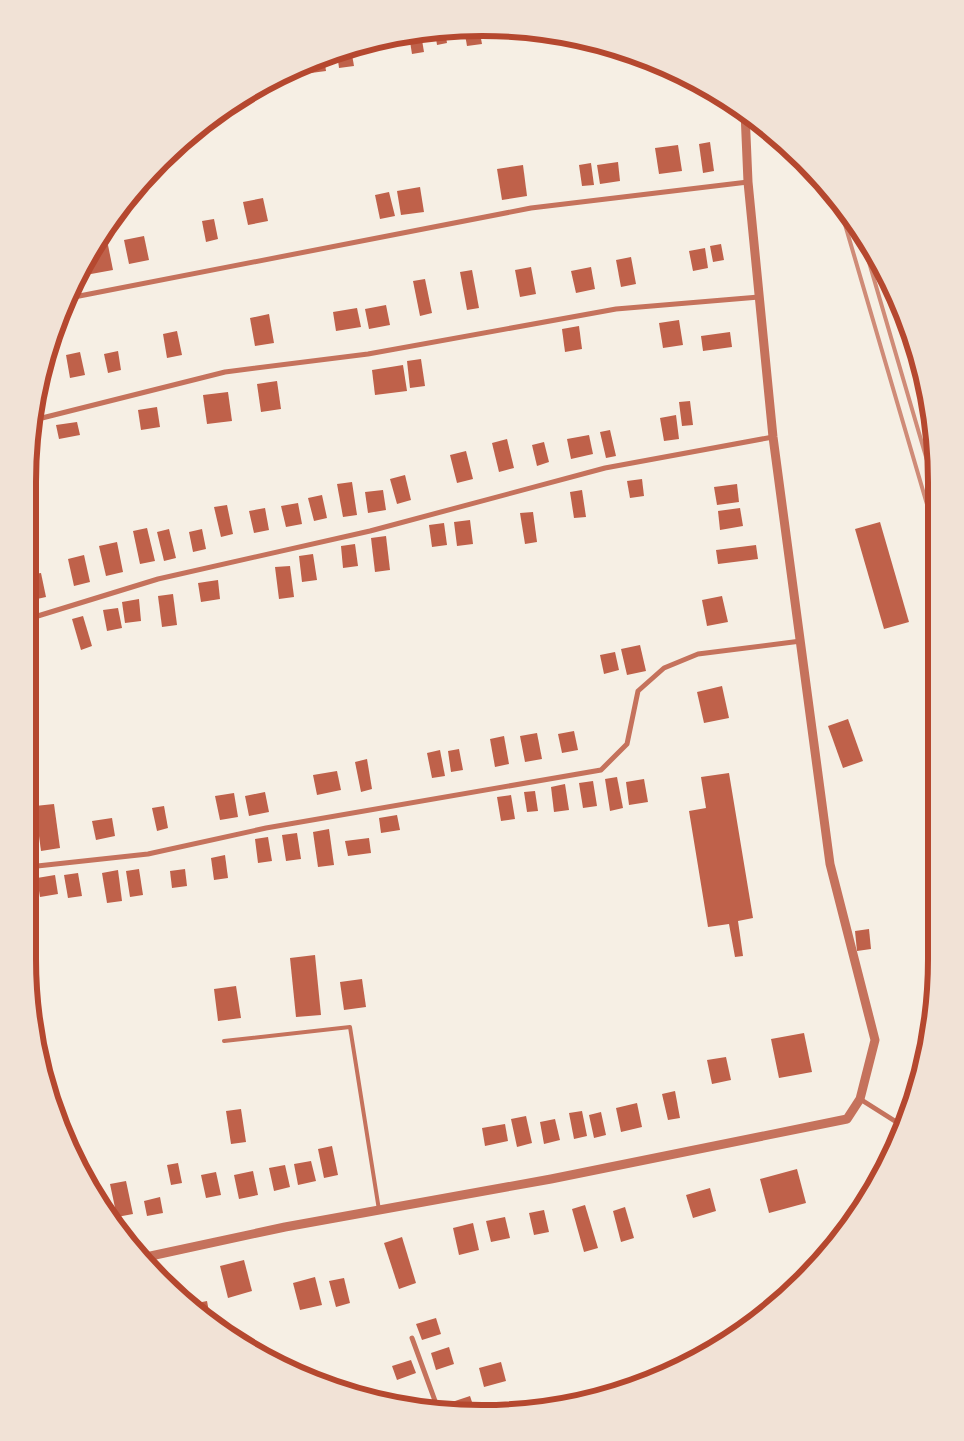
<svg xmlns="http://www.w3.org/2000/svg" width="964" height="1441" viewBox="0 0 964 1441" font-family="Rubik,sans-serif">
<style>
.building{fill:#bf614a}
.lines{fill:none;stroke-linecap:round;stroke-linejoin:round}
.service{stroke:#c5725c;stroke-width:4}
.minor{stroke:#c5725c;stroke-width:5}
.tertiary{stroke:#c5725c;stroke-width:9}
.rail{stroke:#cf8b77;stroke-width:4}
.rim{fill:none;stroke:#b5482f;stroke-width:6}
</style>
<rect width="100%" height="100%" fill="#f6efe4"/>
<!-- building -->
<g class="building">
<polygon points="479,28 482,44 467,46 464,29"/>
<polygon points="494,29 513,31 514,34 495,37"/>
<polygon points="445,31 447,43 437,45 435,32"/>
<polygon points="421,34 424,52 412,54 409,35"/>
<polygon points="387,38 388,47 371,50 369,43"/>
<polygon points="351,49 354,66 339,68 337,53"/>
<polygon points="324,57 326,71 311,73 309,62"/>
<polygon points="301,66 302,71 288,73"/>
<polygon points="710,142 714,171 703,173 699,144"/>
<polygon points="678,145 682,171 659,174 655,148"/>
<polygon points="618,162 620,181 600,184 597,165"/>
<polygon points="591,163 594,185 582,186 579,165"/>
<polygon points="523,165 527,196 502,200 497,169"/>
<polygon points="420,187 424,212 401,215 397,191"/>
<polygon points="389,192 395,216 380,219 375,195"/>
<polygon points="263,198 268,221 248,225 243,202"/>
<polygon points="214,219 218,239 206,242 202,221"/>
<polygon points="144,236 149,260 129,264 124,240"/>
<polygon points="721,244 724,260 713,262 710,246"/>
<polygon points="108,245 113,270 91,274 88,262 99,247"/>
<polygon points="705,248 708,268 693,271 689,251"/>
<polygon points="631,257 636,284 621,287 616,260"/>
<polygon points="531,267 536,294 520,297 515,270"/>
<polygon points="591,267 595,289 576,293 571,271"/>
<polygon points="472,270 479,308 467,310 460,272"/>
<polygon points="425,279 432,313 420,316 413,281"/>
<polygon points="386,305 390,325 369,329 365,309"/>
<polygon points="357,308 361,327 336,331 333,312"/>
<polygon points="269,314 274,343 255,346 250,318"/>
<polygon points="679,320 683,345 663,348 659,323"/>
<polygon points="579,326 582,349 565,352 562,329"/>
<polygon points="177,331 182,355 167,358 163,334"/>
<polygon points="730,332 732,347 703,351 701,336"/>
<polygon points="118,351 121,370 108,373 104,354"/>
<polygon points="80,352 85,375 70,378 66,355"/>
<polygon points="421,359 425,386 410,388 407,361"/>
<polygon points="403,365 407,391 375,395 372,370"/>
<polygon points="45,368 47,380 40,381 43,374"/>
<polygon points="277,381 281,409 261,412 257,384"/>
<polygon points="228,392 232,421 207,424 203,395"/>
<polygon points="690,401 693,425 682,426 679,402"/>
<polygon points="157,407 160,427 141,430 138,410"/>
<polygon points="676,415 679,439 664,441 660,418"/>
<polygon points="77,422 80,435 59,439 56,425"/>
<polygon points="610,430 616,456 606,458 600,432"/>
<polygon points="589,435 593,454 571,459 567,439"/>
<polygon points="507,439 514,468 499,472 492,443"/>
<polygon points="544,442 549,462 537,466 532,445"/>
<polygon points="466,451 473,479 457,483 450,455"/>
<polygon points="405,475 411,500 397,504 390,479"/>
<polygon points="642,479 644,496 630,498 627,481"/>
<polygon points="352,482 357,515 343,517 337,484"/>
<polygon points="737,484 739,502 717,505 714,487"/>
<polygon points="383,490 386,510 368,513 365,492"/>
<polygon points="582,490 586,517 574,518 570,492"/>
<polygon points="322,495 327,518 314,521 308,498"/>
<polygon points="298,503 302,524 286,527 281,506"/>
<polygon points="227,505 233,534 221,537 214,507"/>
<polygon points="265,508 269,530 254,533 249,511"/>
<polygon points="740,508 743,526 720,530 718,511"/>
<polygon points="533,512 537,542 525,544 520,513"/>
<polygon points="470,520 473,544 457,546 454,522"/>
<polygon points="880,522 909,622 884,629 855,529"/>
<polygon points="444,523 447,545 432,547 429,525"/>
<polygon points="147,528 155,561 140,564 133,531"/>
<polygon points="169,529 176,558 164,561 157,532"/>
<polygon points="202,529 206,549 193,552 189,532"/>
<polygon points="386,536 390,570 375,572 371,538"/>
<polygon points="117,542 123,572 106,576 99,546"/>
<polygon points="355,544 358,566 343,568 341,546"/>
<polygon points="756,545 758,559 718,564 716,550"/>
<polygon points="313,554 317,580 302,582 299,556"/>
<polygon points="84,555 90,582 74,586 68,559"/>
<polygon points="290,566 294,597 279,599 275,567"/>
<polygon points="41,573 46,597 28,601 28,575"/>
<polygon points="218,580 220,599 201,602 198,583"/>
<polygon points="173,594 177,625 162,627 158,596"/>
<polygon points="722,596 728,622 707,626 702,600"/>
<polygon points="139,599 141,621 125,623 122,602"/>
<polygon points="118,608 122,628 107,631 103,610"/>
<polygon points="83,616 92,646 81,650 72,619"/>
<polygon points="640,645 646,671 627,675 621,649"/>
<polygon points="615,652 619,670 604,674 600,655"/>
<polygon points="28,653 32,675 28,676"/>
<polygon points="722,686 729,718 704,723 697,692"/>
<polygon points="848,719 863,761 843,768 828,726"/>
<polygon points="574,731 578,750 562,753 558,734"/>
<polygon points="537,733 542,759 525,762 520,736"/>
<polygon points="504,736 509,764 495,767 490,739"/>
<polygon points="459,749 463,770 451,772 448,751"/>
<polygon points="440,750 445,776 432,778 427,753"/>
<polygon points="367,759 372,789 361,792 355,762"/>
<polygon points="337,771 341,790 317,795 313,775"/>
<polygon points="729,773 753,918 738,921 743,956 735,957 729,924 708,927 689,811 706,808 701,777"/>
<polygon points="617,777 623,808 610,811 605,779"/>
<polygon points="644,779 648,802 629,805 626,782"/>
<polygon points="593,781 597,806 583,808 579,783"/>
<polygon points="565,784 569,810 554,812 551,787"/>
<polygon points="535,791 538,811 527,812 524,792"/>
<polygon points="265,792 269,812 249,816 245,796"/>
<polygon points="234,793 238,817 220,820 215,796"/>
<polygon points="511,795 515,819 501,821 497,797"/>
<polygon points="54,804 60,848 41,851 35,806"/>
<polygon points="164,806 168,828 157,831 152,808"/>
<polygon points="397,815 400,830 381,833 379,818"/>
<polygon points="112,818 115,836 96,840 92,821"/>
<polygon points="28,828 35,828 38,850 28,851"/>
<polygon points="329,829 334,865 318,867 313,832"/>
<polygon points="297,833 301,859 286,861 282,835"/>
<polygon points="268,837 272,861 258,863 255,839"/>
<polygon points="369,838 371,853 348,856 345,841"/>
<polygon points="225,855 228,878 214,880 211,858"/>
<polygon points="139,869 143,895 130,897 126,871"/>
<polygon points="185,869 187,886 172,888 170,871"/>
<polygon points="118,870 122,901 107,903 102,873"/>
<polygon points="78,873 82,896 68,898 64,875"/>
<polygon points="55,875 58,894 40,897 37,878"/>
<polygon points="869,929 871,949 857,951 855,931"/>
<polygon points="315,955 321,1015 296,1017 290,958"/>
<polygon points="362,979 366,1007 344,1010 340,982"/>
<polygon points="236,986 241,1018 218,1021 214,989"/>
<polygon points="804,1033 812,1072 779,1078 771,1039"/>
<polygon points="726,1057 731,1080 712,1084 707,1060"/>
<polygon points="675,1091 680,1118 668,1120 662,1094"/>
<polygon points="637,1103 642,1127 621,1132 616,1108"/>
<polygon points="241,1109 246,1142 231,1144 226,1111"/>
<polygon points="582,1111 587,1136 574,1139 569,1113"/>
<polygon points="601,1112 606,1135 594,1138 589,1115"/>
<polygon points="526,1116 532,1143 517,1147 511,1119"/>
<polygon points="555,1119 560,1140 544,1144 540,1122"/>
<polygon points="505,1124 508,1141 485,1146 482,1128"/>
<polygon points="332,1146 338,1175 324,1178 318,1149"/>
<polygon points="311,1161 316,1181 298,1185 294,1164"/>
<polygon points="178,1163 182,1183 171,1185 167,1165"/>
<polygon points="285,1165 290,1187 274,1191 269,1168"/>
<polygon points="797,1169 806,1203 769,1213 760,1179"/>
<polygon points="253,1171 258,1195 239,1199 234,1175"/>
<polygon points="216,1172 221,1195 206,1198 201,1175"/>
<polygon points="126,1181 133,1214 117,1217 110,1184"/>
<polygon points="710,1188 716,1211 693,1218 686,1195"/>
<polygon points="160,1197 163,1213 147,1216 144,1201"/>
<polygon points="585,1205 598,1248 584,1252 572,1209"/>
<polygon points="625,1207 634,1238 621,1242 613,1211"/>
<polygon points="544,1210 549,1232 534,1235 529,1213"/>
<polygon points="505,1217 510,1238 491,1242 486,1221"/>
<polygon points="473,1223 479,1250 459,1255 453,1228"/>
<polygon points="402,1237 416,1283 399,1289 384,1243"/>
<polygon points="244,1260 252,1291 228,1298 220,1266"/>
<polygon points="315,1277 322,1305 300,1310 293,1283"/>
<polygon points="344,1278 350,1303 336,1307 329,1281"/>
<polygon points="207,1301 211,1323 199,1313 197,1303"/>
<polygon points="436,1318 441,1334 422,1340 416,1324"/>
<polygon points="449,1347 454,1364 436,1370 431,1353"/>
<polygon points="411,1360 416,1373 397,1380 392,1366"/>
<polygon points="501,1362 506,1381 484,1387 479,1368"/>
<polygon points="470,1396 475,1411 452,1412 449,1403"/>
</g>
<g class="lines">
<!-- service -->
<polyline class="service" points="224,1041 350,1027 379,1210"/>
<!-- minor -->
<g class="minor">
<polyline points="69,298 531,208 748,182"/>
<polyline points="34,420 225,372 368,354 616,309 759,297"/>
<polyline points="28,619 158,579 370,531 605,468 773,437"/>
<polyline points="28,867 148,854 266,828 601,770 627,744 638,691 664,668 698,654 801,641"/>
<polyline points="860,1099 898,1123 900,1129"/>
<polyline points="412,1338 438,1409"/>
</g>
<!-- tertiary -->
<polyline class="tertiary" points="146,1257 285,1227 551,1179 847,1119 860,1099 875,1040 830,864 773,437 748,182 745,112"/>
<!-- rail -->
<g class="rail">
<polyline points="839,204 936,535"/>
<polyline points="859,228 936,491"/>
<polyline points="888,282 931,428"/>
</g>
</g>
<!-- crop -->
<path d="M0 0H964V1441H0ZM482 36H482A446 446 0 0 1 928 482V959A446 446 0 0 1 482 1405H482A446 446 0 0 1 36 959V482A446 446 0 0 1 482 36Z" fill="#f1e2d6" fill-rule="evenodd"/>
<path class="rim" d="M482 36H482A446 446 0 0 1 928 482V959A446 446 0 0 1 482 1405H482A446 446 0 0 1 36 959V482A446 446 0 0 1 482 36Z"/>
</svg>
